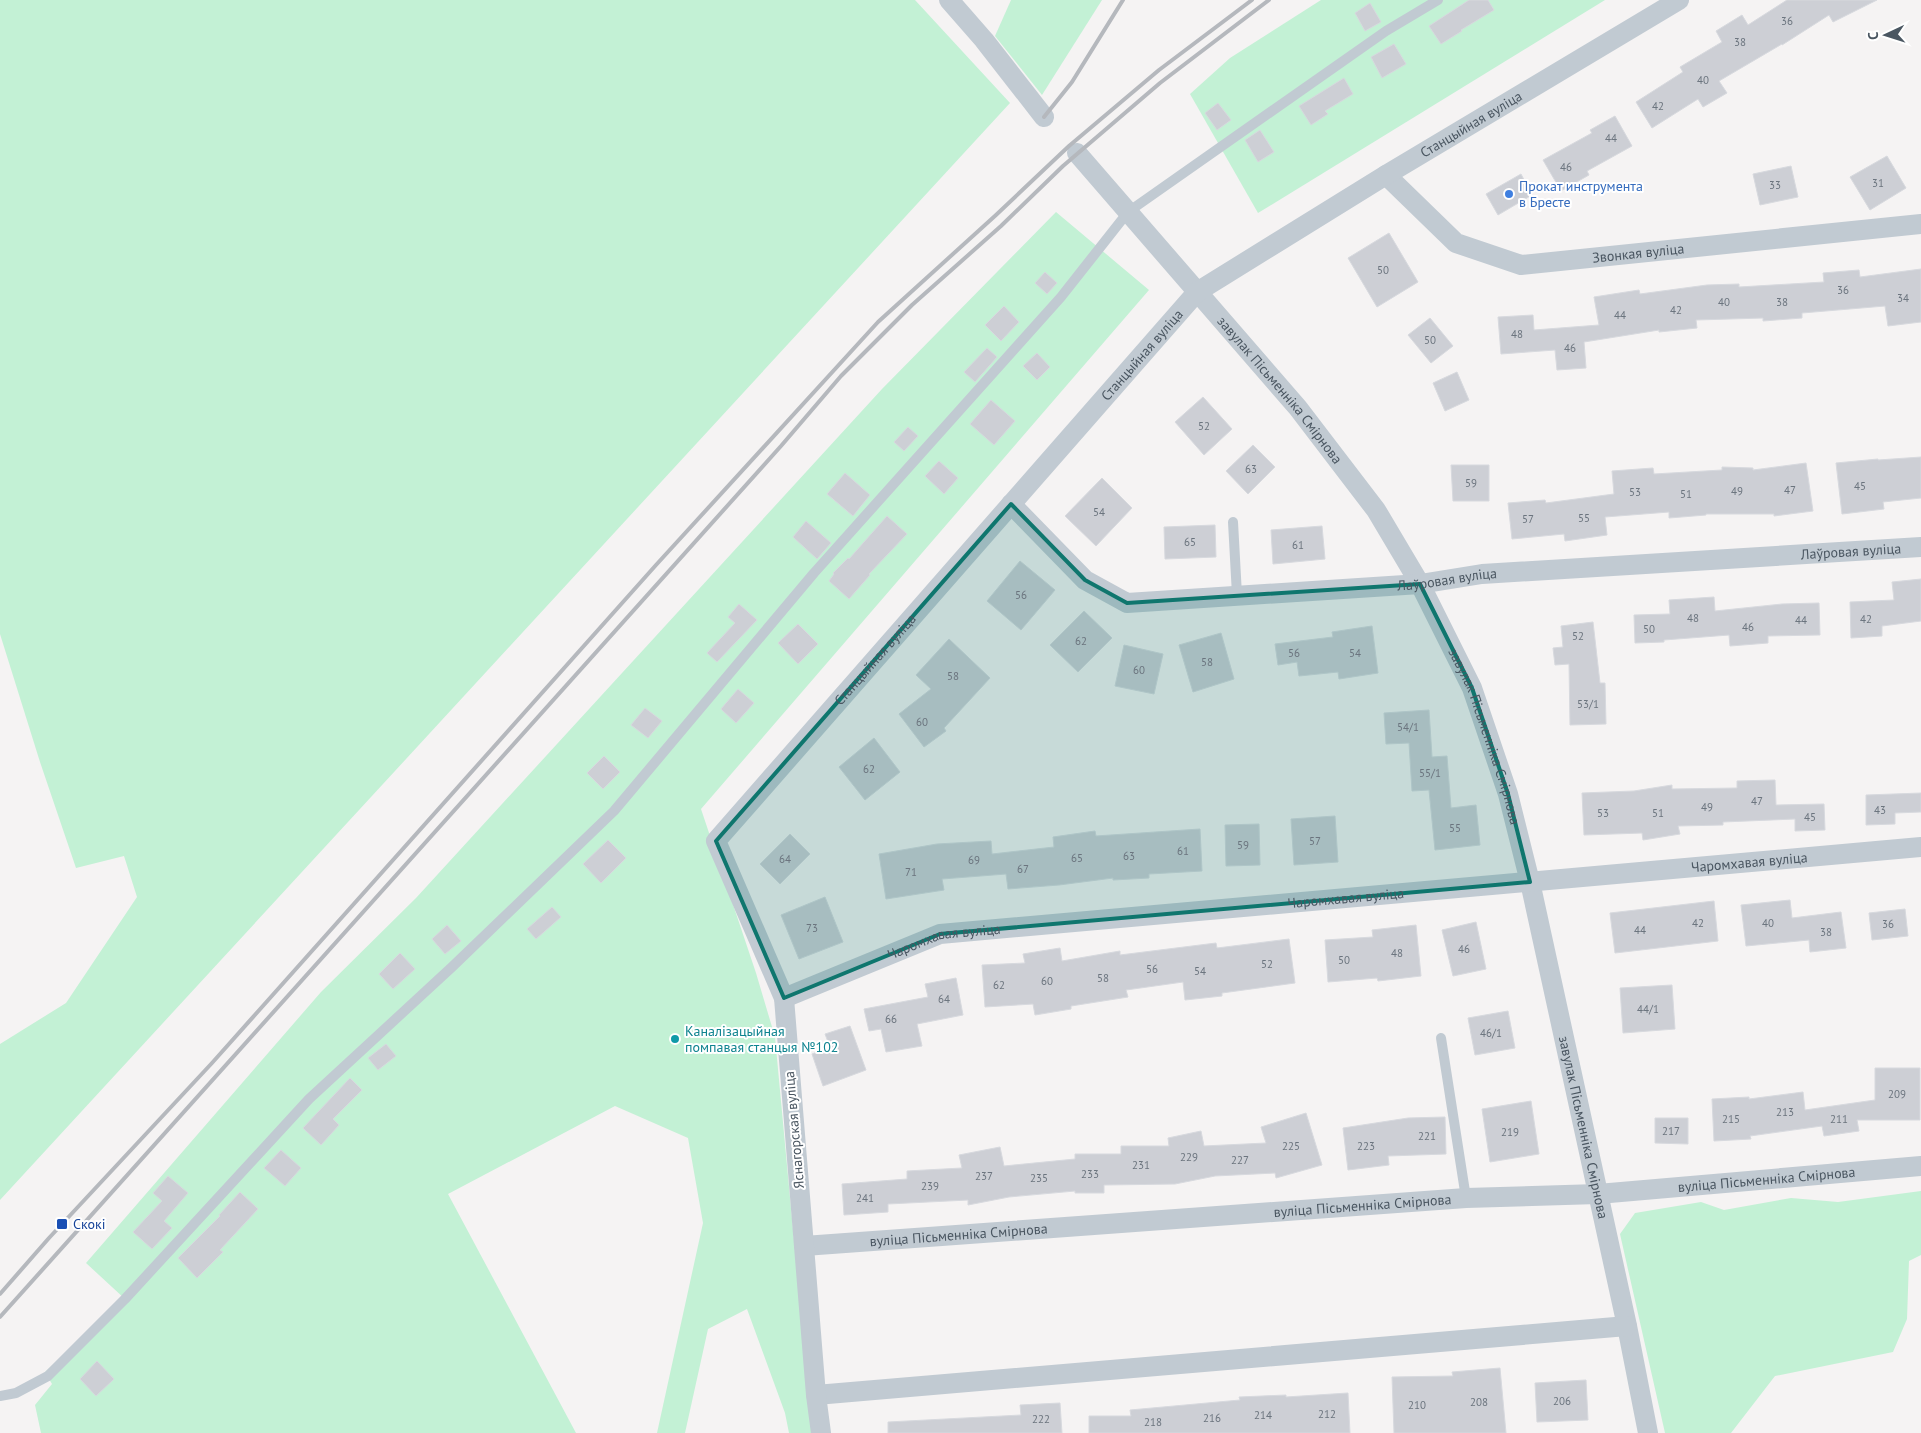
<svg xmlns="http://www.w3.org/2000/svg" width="1921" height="1433" viewBox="0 0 1921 1433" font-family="'PT Sans',sans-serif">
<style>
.green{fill:#c3f1d5}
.building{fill:#cdcfd5;stroke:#d7d9de}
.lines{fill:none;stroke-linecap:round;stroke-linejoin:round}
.lane{stroke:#c1cad2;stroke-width:10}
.street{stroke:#c1cad2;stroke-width:20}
.rail{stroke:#b5b8bd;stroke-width:4}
.marked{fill:#0f766e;fill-opacity:0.2;stroke:#0f766e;stroke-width:4;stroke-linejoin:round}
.shop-dot{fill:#3f7fe0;stroke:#fff;stroke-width:2}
.culture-dot{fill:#0f9aa8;stroke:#fff;stroke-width:2}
.transit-dot{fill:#1a4fb4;stroke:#fff;stroke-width:2}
.labels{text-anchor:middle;stroke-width:4;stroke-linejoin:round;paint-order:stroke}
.number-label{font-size:11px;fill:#6b747e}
.street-label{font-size:14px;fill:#4a5661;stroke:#fff}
.shop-label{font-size:14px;fill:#366cbe;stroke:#fff;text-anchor:start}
.culture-label{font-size:14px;fill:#0d838f;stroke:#fff;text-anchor:start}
.transit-label{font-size:14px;fill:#164399;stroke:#fff;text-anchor:start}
</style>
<rect width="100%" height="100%" fill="#f5f3f3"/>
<!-- green -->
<g class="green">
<polygon points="0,0 915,0 1010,103 0,1200 0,1044 66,1003 137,897 124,856 76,868 40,762 0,634"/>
<polygon points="1011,0 1102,0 1042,95 995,36"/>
<polygon points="1321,0 1605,0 1258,213 1190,94 1230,58"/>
<polygon points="1056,212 1149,290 701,809 756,973 775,1037 812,1433 789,1433 785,1413 747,1309 708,1329 685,1433 657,1433 703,1223 688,1138 615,1106 448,1194 576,1433 41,1433 35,1405 52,1384 45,1372 125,1299 86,1263 321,992 416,898 882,389"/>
<polygon points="1921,1191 1921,1255 1909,1261 1907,1319 1893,1352 1775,1376 1731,1433 1665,1433 1620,1234 1635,1213 1701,1202 1724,1210 1791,1198 1838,1202"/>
</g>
<!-- building -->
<g class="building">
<polygon points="1469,0 1488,0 1494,10 1461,30 1462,31 1441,44 1429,26"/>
<polygon points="1787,0 1877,0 1833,22 1829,15 1782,45 1782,44 1719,81 1727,93 1703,107 1698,99 1652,128 1636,102 1683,72 1680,67 1722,42 1716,31 1742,15 1748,25"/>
<polygon points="1370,3 1381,22 1365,31 1355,13"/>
<polygon points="1394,44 1406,64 1382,78 1371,57"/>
<polygon points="1344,78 1353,94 1325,111 1328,114 1311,125 1299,106"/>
<polygon points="1218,103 1231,120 1217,130 1205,113"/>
<polygon points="1615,116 1632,146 1587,171 1589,175 1561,191 1543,160 1592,133 1590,130"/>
<polygon points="1260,130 1274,152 1258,162 1245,140"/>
<polygon points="1887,156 1906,188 1870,210 1850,177"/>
<polygon points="1791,166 1798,197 1760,205 1753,174"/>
<polygon points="1521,174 1532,195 1498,215 1486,194"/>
<polygon points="1389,233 1418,282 1377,307 1348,258"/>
<polygon points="1921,269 1921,322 1888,326 1885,306 1802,313 1802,318 1763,321 1763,318 1696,320 1697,328 1659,332 1659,330 1584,342 1586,368 1557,370 1555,350 1501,354 1498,317 1533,315 1534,330 1599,325 1594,297 1639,290 1640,294 1707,285 1739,284 1739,287 1824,282 1823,273 1859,270 1860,277"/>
<polygon points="1045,272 1057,283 1047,294 1035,283"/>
<polygon points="1004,306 1019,322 1001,341 985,325"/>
<polygon points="1430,318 1453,346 1431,363 1408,335"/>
<polygon points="987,348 997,357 975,382 964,372"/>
<polygon points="1037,353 1050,367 1037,380 1023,366"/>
<polygon points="1457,372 1469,400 1445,411 1433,383"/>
<polygon points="1203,397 1232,429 1204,455 1175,422"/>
<polygon points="991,400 1015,421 994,445 970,424"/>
<polygon points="908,427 918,436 904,451 894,442"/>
<polygon points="1253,445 1275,467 1248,494 1226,471"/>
<polygon points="1921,457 1921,498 1883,502 1884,509 1842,514 1836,463 1878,459 1878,460"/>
<polygon points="939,461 958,478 944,494 925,476"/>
<polygon points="1806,463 1813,511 1774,516 1774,514 1706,514 1706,515 1669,518 1669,512 1605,517 1607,535 1565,541 1564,534 1512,539 1508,503 1545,500 1546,503 1614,494 1612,471 1653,468 1654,474 1722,470 1722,467 1753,468 1753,470"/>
<polygon points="1451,465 1489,465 1489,501 1453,501"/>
<polygon points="845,473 870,495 853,516 827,494"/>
<polygon points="1102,478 1132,508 1096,546 1065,516"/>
<polygon points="887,516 907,534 869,574 870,575 849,599 829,581 834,574 833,573 848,558 849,559"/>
<polygon points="806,521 831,543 817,559 793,537"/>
<polygon points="1215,525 1216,557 1165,559 1164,527"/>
<polygon points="1322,526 1325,559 1273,564 1271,530"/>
<polygon points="1020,561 1055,590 1021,630 987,601"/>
<polygon points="1921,579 1921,621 1882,626 1882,636 1851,638 1850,602 1894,600 1892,582"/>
<polygon points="1714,597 1715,611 1782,604 1819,603 1820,635 1768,636 1768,643 1730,646 1729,635 1664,640 1664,642 1635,643 1634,615 1670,614 1669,600"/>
<polygon points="739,604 757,620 717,662 707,653 735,623 728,617"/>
<polygon points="1084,611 1112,638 1078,672 1050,645"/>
<polygon points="1593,622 1600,683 1605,683 1606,724 1570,725 1569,664 1555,665 1553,648 1563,647 1561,626"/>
<polygon points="798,624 818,644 798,664 778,643"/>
<polygon points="1372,626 1378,673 1339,679 1338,672 1299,676 1297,662 1278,665 1275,644 1333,637 1332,632"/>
<polygon points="1221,633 1234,679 1193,692 1179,645"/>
<polygon points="949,639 990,678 944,728 946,731 924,747 899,714 931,689 916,675"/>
<polygon points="1124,645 1163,654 1154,694 1115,686"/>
<polygon points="738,689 754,703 736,723 721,709"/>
<polygon points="645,708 662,721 648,738 631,725"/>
<polygon points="1429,710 1432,757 1447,756 1451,808 1476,805 1480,845 1435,850 1429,790 1412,791 1409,743 1386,744 1384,713"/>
<polygon points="874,738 900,772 865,800 839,767"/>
<polygon points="604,756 620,772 603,789 587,773"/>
<polygon points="1775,780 1776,805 1824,804 1825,830 1795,831 1795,819 1723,822 1723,825 1678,826 1680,834 1643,840 1642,833 1584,835 1582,793 1634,791 1672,785 1672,789 1737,788 1737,781"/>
<polygon points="1921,793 1921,812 1895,813 1895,824 1866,825 1866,795"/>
<polygon points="1335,816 1338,862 1294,865 1291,819"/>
<polygon points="1259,824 1260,865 1226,866 1225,825"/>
<polygon points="1200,829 1202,871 1149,874 1149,878 1113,880 1113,878 1059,885 1008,889 1006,874 942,879 944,890 886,899 879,854 937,844 991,841 992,854 1054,847 1053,837 1095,831 1096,836"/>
<polygon points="790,834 810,854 780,884 760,864"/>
<polygon points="608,840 626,858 601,883 583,864"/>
<polygon points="825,897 843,942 799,959 781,915"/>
<polygon points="1790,900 1792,918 1841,912 1846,948 1810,952 1809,940 1746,946 1741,905"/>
<polygon points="1714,901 1718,941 1615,953 1610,913"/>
<polygon points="552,907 561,917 536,939 527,929"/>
<polygon points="1905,909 1908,936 1872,940 1869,913"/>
<polygon points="1476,922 1486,969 1453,976 1442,930"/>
<polygon points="447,925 461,941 445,954 432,939"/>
<polygon points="1416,925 1421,976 1378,981 1377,978 1328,982 1325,940 1373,937 1372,930"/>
<polygon points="1289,939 1295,983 1222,993 1222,996 1185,1000 1183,982 1126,990 1128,997 1071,1006 1071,1009 1035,1015 1033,1004 985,1007 982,965 1025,963 1023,954 1060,948 1062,961 1120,951 1120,955 1216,943 1217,948"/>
<polygon points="400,953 415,969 393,989 379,974"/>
<polygon points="956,978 963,1015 917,1024 922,1046 886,1052 881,1029 869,1031 864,1009 928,997 925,984"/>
<polygon points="1672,985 1675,1029 1623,1033 1620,988"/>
<polygon points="1508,1011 1515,1048 1475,1055 1468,1018"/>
<polygon points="850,1026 866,1070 823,1086 812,1054 830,1047 825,1034"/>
<polygon points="386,1044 396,1056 378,1070 368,1058"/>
<polygon points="1875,1068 1920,1068 1920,1120 1857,1120 1859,1131 1824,1136 1822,1126 1750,1136 1751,1139 1714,1141 1712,1099 1749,1097 1749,1099 1803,1092 1805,1110 1875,1100"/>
<polygon points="350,1078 362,1090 333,1119 339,1125 321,1145 303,1128"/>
<polygon points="1531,1101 1539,1154 1490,1162 1482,1109"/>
<polygon points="1306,1113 1322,1165 1276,1178 1275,1173 1215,1176 1175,1184 1104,1185 1104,1193 1075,1193 1075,1191 1009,1197 968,1205 968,1200 888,1204 888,1212 844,1215 842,1184 907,1179 907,1171 962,1168 959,1155 1000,1147 1004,1166 1075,1159 1075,1154 1121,1154 1121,1146 1169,1146 1168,1138 1201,1131 1204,1146 1266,1143 1261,1127"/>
<polygon points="1445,1117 1446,1154 1388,1156 1389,1165 1348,1170 1343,1128 1408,1118"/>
<polygon points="1655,1118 1688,1118 1688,1144 1655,1143"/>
<polygon points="281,1150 301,1168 285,1186 264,1168"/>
<polygon points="168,1176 188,1193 164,1221 172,1228 152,1249 133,1232 162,1201 153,1193"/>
<polygon points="240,1192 258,1209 220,1250 223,1252 197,1278 178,1258 220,1216 219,1215"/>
<polygon points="97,1361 114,1379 96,1396 80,1379"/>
<polygon points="1500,1368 1506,1433 1394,1433 1392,1377 1453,1376 1452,1372"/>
<polygon points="1586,1380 1588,1420 1537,1422 1535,1383"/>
<polygon points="1348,1393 1350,1433 1089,1433 1089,1416 1131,1416 1130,1410 1240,1400 1239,1397 1286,1395 1286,1397"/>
<polygon points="1060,1403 1062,1433 888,1433 888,1422 1021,1415 1020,1405"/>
</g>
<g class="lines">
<!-- lane -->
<g class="lane">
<polyline points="1233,522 1237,595"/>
<polyline points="1441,1038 1466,1198"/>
<polyline points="0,1396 16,1393 48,1376 125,1299 309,1099 452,967 614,811 814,573 1061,297 1128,212 1386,31 1438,0"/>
</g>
<!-- street -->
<g class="street">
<polyline points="949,0 984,40 1044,117"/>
<path id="s1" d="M 1077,153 L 1298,408 L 1376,510 L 1420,584 L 1472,688 L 1508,794 L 1530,882 L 1627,1326 L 1648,1433"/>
<path id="s2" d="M 1386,175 L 1456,243 L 1521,265 L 1921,224"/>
<path id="s3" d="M 1011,504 L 1085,580 L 1127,603 L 1420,584 L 1482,574 L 1921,547"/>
<path id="s4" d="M 784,998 L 940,934 L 1921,847"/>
<path id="s5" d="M 804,1246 L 1466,1198 L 1598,1194 L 1921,1166"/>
<polyline points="816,1395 1627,1326"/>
<path id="s6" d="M 821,1433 L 816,1395 L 784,998 L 716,841 L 1197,292 L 1386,175 L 1679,0"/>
</g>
<!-- rail -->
<g class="rail">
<polyline points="1044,117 1072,82 1123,0"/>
<polyline points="0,1294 49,1238 212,1063 656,565 878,322 996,215 1069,146 1159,70 1252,0"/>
<polyline points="0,1317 781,446 841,376 912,305 1001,226 1063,166 1160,83 1269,0"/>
</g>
</g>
<!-- marked area -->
<path class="marked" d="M 1011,504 L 1085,580 L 1127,603 L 1420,584 L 1472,688 L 1508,794 L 1530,882 L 940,934 L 784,998 L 716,841 Z"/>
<!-- markers -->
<circle class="shop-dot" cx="1509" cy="194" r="5"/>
<circle class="culture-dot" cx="675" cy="1039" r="5"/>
<rect class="transit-dot" x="56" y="1218" width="12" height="12" rx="2.5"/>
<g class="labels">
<!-- number labels -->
<g class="number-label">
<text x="1787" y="25">36</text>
<text x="1740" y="46">38</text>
<text x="1703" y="84">40</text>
<text x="1658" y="110">42</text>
<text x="1611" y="142">44</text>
<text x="1566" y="171">46</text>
<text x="1878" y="187">31</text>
<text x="1775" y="189">33</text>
<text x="1383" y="274">50</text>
<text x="1843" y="294">36</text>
<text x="1903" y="302">34</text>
<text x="1724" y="306">40</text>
<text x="1782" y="306">38</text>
<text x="1676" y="314">42</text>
<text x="1620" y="319">44</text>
<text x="1517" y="338">48</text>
<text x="1430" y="344">50</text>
<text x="1570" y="352">46</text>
<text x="1204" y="430">52</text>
<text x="1251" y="473">63</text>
<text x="1471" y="487">59</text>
<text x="1860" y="490">45</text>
<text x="1790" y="494">47</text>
<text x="1737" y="495">49</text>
<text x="1635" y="496">53</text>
<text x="1686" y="498">51</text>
<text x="1099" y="516">54</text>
<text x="1584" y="522">55</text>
<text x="1528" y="523">57</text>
<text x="1190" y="546">65</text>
<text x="1298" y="549">61</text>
<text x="1021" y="599">56</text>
<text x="1693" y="622">48</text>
<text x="1866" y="623">42</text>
<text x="1801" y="624">44</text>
<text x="1748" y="631">46</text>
<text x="1649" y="633">50</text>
<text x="1578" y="640">52</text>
<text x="1081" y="645">62</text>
<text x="1294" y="657">56</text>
<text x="1355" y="657">54</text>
<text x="1207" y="666">58</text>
<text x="1139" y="674">60</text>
<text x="953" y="680">58</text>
<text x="1588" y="708">53/1</text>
<text x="922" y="726">60</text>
<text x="1408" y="731">54/1</text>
<text x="869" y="773">62</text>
<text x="1430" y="777">55/1</text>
<text x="1757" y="805">47</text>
<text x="1707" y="811">49</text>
<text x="1880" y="814">43</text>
<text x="1603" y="817">53</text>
<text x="1658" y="817">51</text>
<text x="1810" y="821">45</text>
<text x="1455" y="832">55</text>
<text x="1315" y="845">57</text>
<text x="1243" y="849">59</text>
<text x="1183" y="855">61</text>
<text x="1129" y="860">63</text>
<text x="1077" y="862">65</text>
<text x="785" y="863">64</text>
<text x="974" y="864">69</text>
<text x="1023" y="873">67</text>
<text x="911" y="876">71</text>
<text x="1698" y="927">42</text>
<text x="1768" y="927">40</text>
<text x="1888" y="928">36</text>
<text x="812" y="932">73</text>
<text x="1640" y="934">44</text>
<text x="1826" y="936">38</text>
<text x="1464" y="953">46</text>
<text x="1397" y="957">48</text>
<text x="1344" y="964">50</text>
<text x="1267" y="968">52</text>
<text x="1152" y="973">56</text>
<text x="1200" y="975">54</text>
<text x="1103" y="982">58</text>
<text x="1047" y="985">60</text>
<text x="999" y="989">62</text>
<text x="944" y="1003">64</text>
<text x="1648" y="1013">44/1</text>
<text x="891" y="1023">66</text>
<text x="1491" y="1037">46/1</text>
<text x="1897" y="1098">209</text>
<text x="1785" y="1116">213</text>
<text x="1731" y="1123">215</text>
<text x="1839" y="1123">211</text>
<text x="1671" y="1135">217</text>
<text x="1510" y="1136">219</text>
<text x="1427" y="1140">221</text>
<text x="1291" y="1150">225</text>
<text x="1366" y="1150">223</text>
<text x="1189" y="1161">229</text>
<text x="1240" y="1164">227</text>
<text x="1141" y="1169">231</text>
<text x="1090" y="1178">233</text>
<text x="984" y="1180">237</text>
<text x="1039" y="1182">235</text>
<text x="930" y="1190">239</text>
<text x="865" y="1202">241</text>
<text x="1562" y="1405">206</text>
<text x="1479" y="1406">208</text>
<text x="1417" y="1409">210</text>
<text x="1327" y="1418">212</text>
<text x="1263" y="1419">214</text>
<text x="1212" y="1422">216</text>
<text x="1041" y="1423">222</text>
<text x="1153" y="1426">218</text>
</g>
<!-- street labels -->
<g class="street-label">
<text dy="5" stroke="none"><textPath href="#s6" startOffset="1659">Станцыйная вуліца</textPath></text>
<text dy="5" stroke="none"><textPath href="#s2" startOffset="284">Звонкая вуліца</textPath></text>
<text dy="5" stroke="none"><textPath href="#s6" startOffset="1254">Станцыйная вуліца</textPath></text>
<text dy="5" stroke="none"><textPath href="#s1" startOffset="312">завулак Пісьменніка Смірнова</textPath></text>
<text dy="5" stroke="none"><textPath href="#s3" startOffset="880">Лаўровая вуліца</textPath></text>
<text dy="5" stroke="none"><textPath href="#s3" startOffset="475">Лаўровая вуліца</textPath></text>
<text dy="5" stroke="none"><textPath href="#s6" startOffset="849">Станцыйная вуліца</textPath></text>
<text dy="5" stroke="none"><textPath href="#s1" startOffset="718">завулак Пісьменніка Смірнова</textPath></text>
<text dy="5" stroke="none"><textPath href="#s4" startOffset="981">Чаромхавая вуліца</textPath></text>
<text dy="5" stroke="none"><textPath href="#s4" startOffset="576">Чаромхавая вуліца</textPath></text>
<text dy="5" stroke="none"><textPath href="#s4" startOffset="171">Чаромхавая вуліца</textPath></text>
<text dy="5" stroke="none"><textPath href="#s1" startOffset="1122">завулак Пісьменніка Смірнова</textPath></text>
<text transform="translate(794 1130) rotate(-95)" y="5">Яснагорская вуліца</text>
<text dy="5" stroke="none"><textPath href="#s5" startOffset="965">вуліца Пісьменніка Смірнова</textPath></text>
<text dy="5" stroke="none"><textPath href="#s5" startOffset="560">вуліца Пісьменніка Смірнова</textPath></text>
<text dy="5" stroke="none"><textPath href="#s5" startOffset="155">вуліца Пісьменніка Смірнова</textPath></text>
</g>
<!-- shop labels -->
<g class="shop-label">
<text x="1519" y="191">Прокат инструмента<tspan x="1519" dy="16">в Бресте</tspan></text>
</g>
<!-- culture labels -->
<g class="culture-label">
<text x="685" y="1036">Каналізацыйная<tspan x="685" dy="16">помпавая станцыя №102</tspan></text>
</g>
<!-- transit labels -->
<g class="transit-label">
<text x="73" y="1229">Скокі</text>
</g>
</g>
<!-- north arrow -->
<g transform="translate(1886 35) rotate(266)" stroke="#ffffff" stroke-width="4" paint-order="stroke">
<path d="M0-4L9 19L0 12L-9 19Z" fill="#4a5661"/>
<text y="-8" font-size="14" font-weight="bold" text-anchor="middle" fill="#4a5661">С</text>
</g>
</svg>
